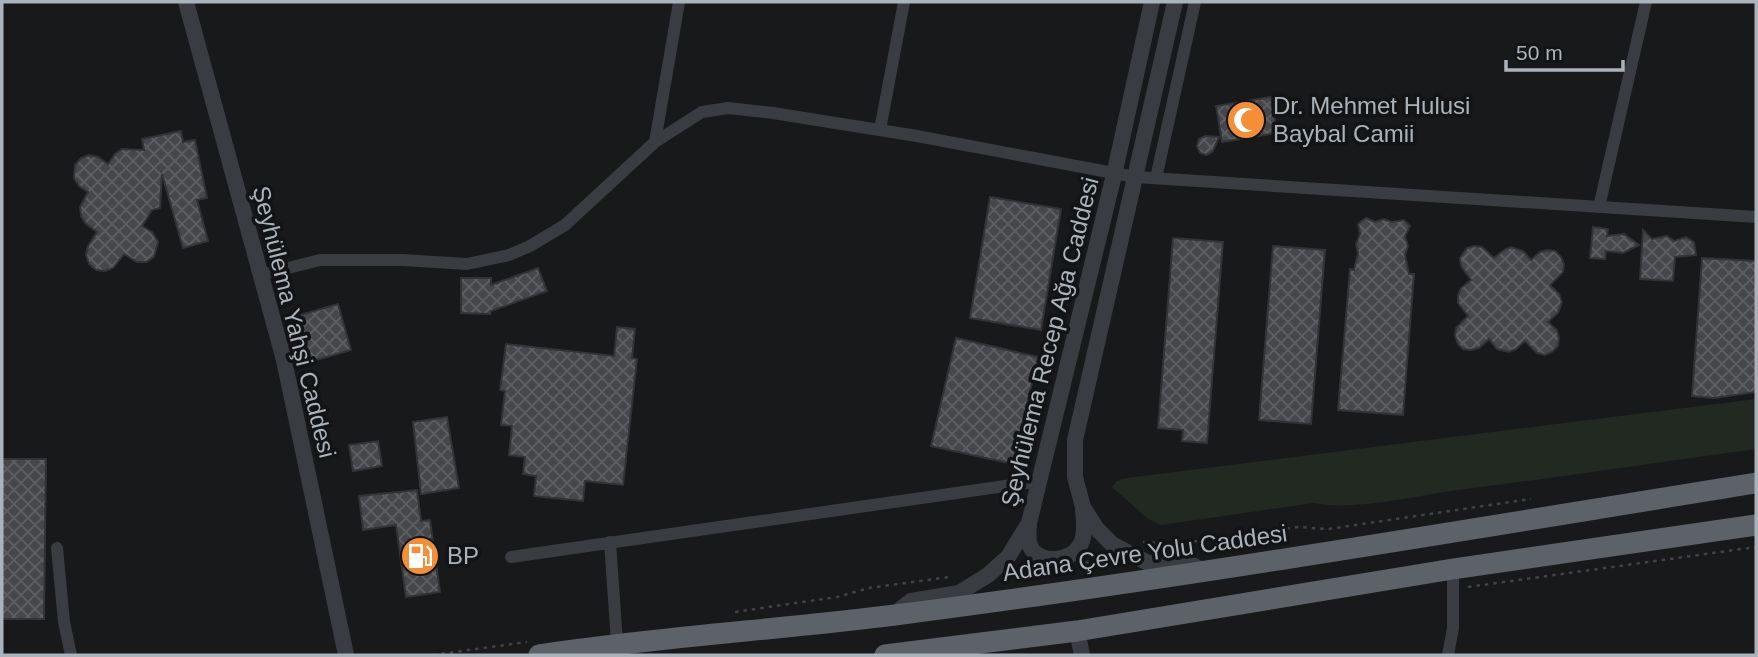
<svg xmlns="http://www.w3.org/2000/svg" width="1758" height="657" viewBox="0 0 1758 657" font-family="Arial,sans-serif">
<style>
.grass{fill:#212920}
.building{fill:url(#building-cross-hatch);stroke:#323337;stroke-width:2}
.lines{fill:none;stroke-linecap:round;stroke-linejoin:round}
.path{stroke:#3f4347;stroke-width:2.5;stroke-dasharray:3.5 5;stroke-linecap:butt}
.minor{stroke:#393c40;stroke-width:12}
.tertiary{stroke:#393c40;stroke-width:16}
.trunk{stroke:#5d6268;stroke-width:21}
.labels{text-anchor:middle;stroke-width:7;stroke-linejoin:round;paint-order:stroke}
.poi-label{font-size:24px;fill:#abb3ba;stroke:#131416;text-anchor:start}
.street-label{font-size:24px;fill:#abb3ba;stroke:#131416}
</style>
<defs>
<pattern id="building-cross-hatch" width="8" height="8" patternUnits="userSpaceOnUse" patternTransform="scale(1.75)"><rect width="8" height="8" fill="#45474b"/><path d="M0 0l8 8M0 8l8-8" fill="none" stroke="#5d5f63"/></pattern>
</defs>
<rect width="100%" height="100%" fill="#18191b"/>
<!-- grass -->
<path class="grass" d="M 1756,399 L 1756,449 C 1654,463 1553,478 1451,491 C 1411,497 1352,511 1314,503 L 1161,525 L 1148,519 L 1112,487 L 1117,481 L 1126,478 Z"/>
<!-- building -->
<g class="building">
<polygon points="1271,97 1277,133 1222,142 1216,106"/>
<polygon points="181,131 183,142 195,140 207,198 197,200 208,241 183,248 162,174 160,208 152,210 142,226 152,232 158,242 154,257 146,262 137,262 124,254 113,268 105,271 96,270 89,264 86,255 88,246 97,232 86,224 81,216 80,207 88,192 79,186 74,178 75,165 81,158 89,155 98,157 108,164 115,154 122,149 144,150 142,139"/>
<polygon points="1205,136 1219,137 1213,151 1207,155 1200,153 1197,146 1199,139"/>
<polygon points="990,197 1061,209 1041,330 970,318"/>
<polygon points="1366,218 1375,222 1384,219 1392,222 1404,220 1410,226 1405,236 1408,246 1405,255 1409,274 1414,274 1403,415 1338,410 1350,269 1354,270 1358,253 1356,244 1360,234 1358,224"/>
<polygon points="1593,227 1608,229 1607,236 1624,234 1639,245 1623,253 1606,251 1605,259 1590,258"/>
<polygon points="1643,230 1652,239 1667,236 1674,241 1686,237 1694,242 1696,255 1675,257 1673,281 1640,279"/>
<polygon points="1173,238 1223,242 1207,443 1182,441 1183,430 1158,428"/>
<polygon points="1273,246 1325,250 1311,424 1259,420"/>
<polygon points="1474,246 1482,247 1494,258 1504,250 1511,247 1523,251 1531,260 1540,252 1547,250 1555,251 1561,257 1564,264 1563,272 1550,285 1559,294 1562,302 1558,313 1548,322 1557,330 1559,338 1558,346 1552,352 1545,355 1537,353 1525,341 1516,349 1509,352 1497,349 1489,339 1479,348 1471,350 1463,349 1458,344 1455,336 1456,328 1468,316 1458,303 1458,295 1461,288 1471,280 1461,266 1460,258 1467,248"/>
<polygon points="1702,258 1756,261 1756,392 1714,398 1692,396"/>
<polygon points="538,268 547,291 491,311 490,314 461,313 461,278 491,278 491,285"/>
<polygon points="338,304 351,350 309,362 297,316"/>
<polygon points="617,327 635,329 632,358 637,359 623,485 585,481 583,501 534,496 536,476 523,474 525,457 509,455 512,426 501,425 505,391 500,390 506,344 614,356"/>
<polygon points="956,338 1038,357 1013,464 931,446"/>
<polygon points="447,417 459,488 421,494 413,422"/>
<polygon points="378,441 382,466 353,471 349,445"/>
<polygon points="2,459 46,459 44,619 2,619"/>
<polygon points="417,490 421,521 430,520 440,592 406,597 396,525 363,530 359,496"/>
</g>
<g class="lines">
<!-- path -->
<g class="path">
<polyline points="1143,542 1176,544 1298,527 1328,529 1531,499"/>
<polyline points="1085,563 1106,559"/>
<polyline points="1016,573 1034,570"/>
<polyline points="1468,587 1756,547"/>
<polyline points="735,612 837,597 869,588 949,577"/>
<polyline points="433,655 527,642"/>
</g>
<!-- minor -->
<g class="minor">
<polyline points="880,130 904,2"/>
<polyline points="655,142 679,2"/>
<polyline points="1156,178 1195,2"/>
<polyline points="1599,207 1646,2"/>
<polyline points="260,275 320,260 403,260 467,264 509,255 530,246 565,225 655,142 702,112 728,108 773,113 917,136 1135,177 1756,217"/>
<polyline points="610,542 617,643"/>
<polyline points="57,548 64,622 71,655"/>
<polyline points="511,557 1040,481"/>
<polyline points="1448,655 1453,628 1453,569"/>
</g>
<!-- tertiary -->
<g class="tertiary">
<polyline points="186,2 284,360 346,655"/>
<polyline points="1175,2 1075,440 1075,477 1083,507 1097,529 1112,544 1148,563 1187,562 1205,572"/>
<path d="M 1029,525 C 1028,534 1027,545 1034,552 C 1045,563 1069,561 1079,547 C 1086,537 1084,521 1083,509"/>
<polyline points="893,615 911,601 959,593 988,575 1008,557 1029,523 1114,175 1152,2"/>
<polyline points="1077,631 1082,655"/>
</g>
<!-- trunk -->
<g class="trunk">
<path d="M 539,655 C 657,637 776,630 895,615 C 1183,578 1470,529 1756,483"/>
<polyline points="885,655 1077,631 1453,569 1756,525"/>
</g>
</g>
<!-- icons -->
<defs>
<symbol id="mosque-disc" viewBox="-11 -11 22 22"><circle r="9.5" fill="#f48e37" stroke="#131416"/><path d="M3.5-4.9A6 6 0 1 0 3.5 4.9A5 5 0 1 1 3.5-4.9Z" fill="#fff"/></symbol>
<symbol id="fuel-disc" viewBox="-11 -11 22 22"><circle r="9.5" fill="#f48e37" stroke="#131416"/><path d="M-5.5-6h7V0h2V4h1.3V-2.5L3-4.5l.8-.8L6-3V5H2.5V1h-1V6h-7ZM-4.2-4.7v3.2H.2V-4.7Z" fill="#fff"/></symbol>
</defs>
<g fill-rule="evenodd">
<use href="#mosque-disc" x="1224" y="98" width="44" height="44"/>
<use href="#fuel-disc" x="398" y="534" width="44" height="44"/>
</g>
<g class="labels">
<!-- poi labels -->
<g class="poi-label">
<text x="1273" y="114">Dr. Mehmet Hulusi<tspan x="1273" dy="28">Baybal Camii</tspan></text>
<text x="447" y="564">BP</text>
</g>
<!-- street labels -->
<g class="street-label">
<text transform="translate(294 322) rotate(76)" y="8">Şeyhülema Yahşi Caddesi</text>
<text transform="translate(1050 342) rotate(-76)" y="8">Şeyhülema Recep Ağa Caddesi</text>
<text transform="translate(1145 553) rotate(-8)" y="8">Adana Çevre Yolu Caddesi</text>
</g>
</g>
<!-- border -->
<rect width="1758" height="657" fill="none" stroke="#abb3ba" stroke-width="7"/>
<!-- scale -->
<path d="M1506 60v10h117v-10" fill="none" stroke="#abb3ba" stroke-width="3.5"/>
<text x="1516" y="60" font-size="21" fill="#abb3ba" stroke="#131416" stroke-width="5" paint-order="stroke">50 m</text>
</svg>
